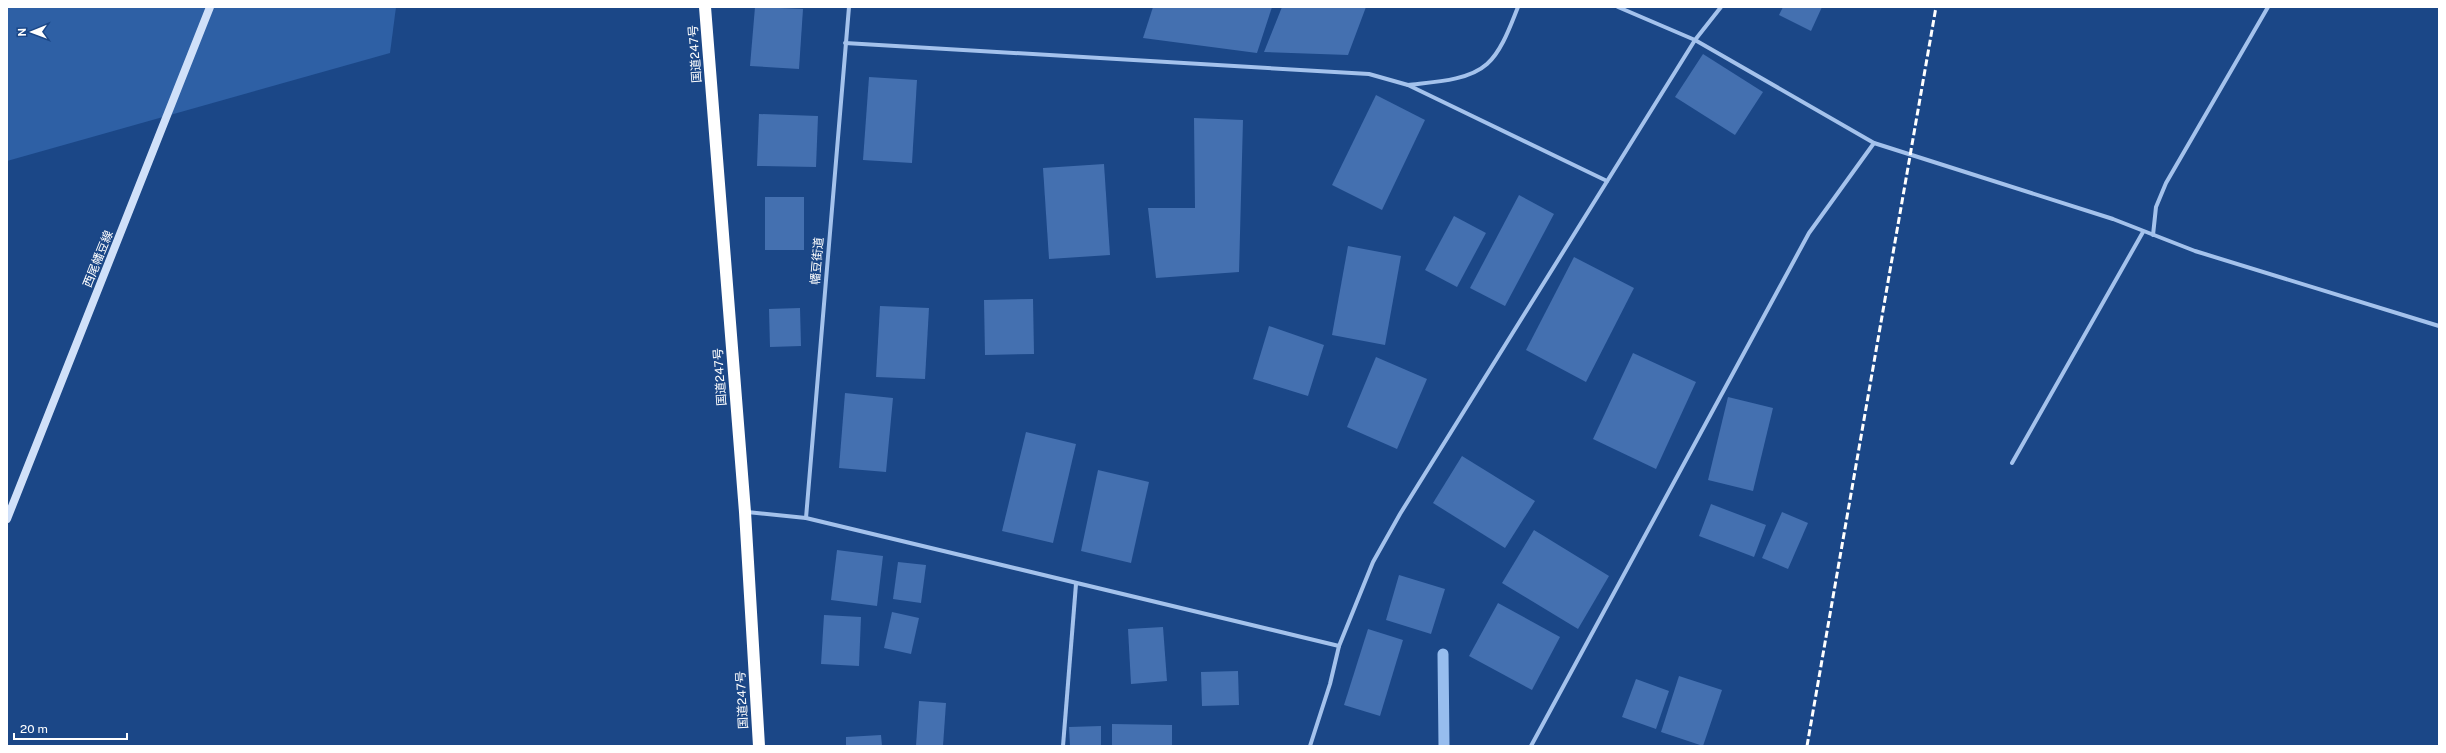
<svg xmlns="http://www.w3.org/2000/svg" width="2446" height="753" viewBox="0 0 2446 753" font-family="'Public Sans','Noto Sans JP',sans-serif">
<style>
.green{fill:#2e60a5}
.lines{fill:none;stroke-linecap:round;stroke-linejoin:round}
.stream{stroke:#97bdee;stroke-width:11}
.building{fill:#4470b0}
.street{stroke:#a4c2ec;stroke-width:4}
.secondary{stroke:#d0e0f9;stroke-width:8}
.highway{stroke:#fff;stroke-width:12}
.rail{stroke:#fff;stroke-width:3;stroke-dasharray:7 3;stroke-linecap:butt}
.labels{text-anchor:middle;stroke-width:3.5;stroke-linejoin:round;paint-order:stroke}
.street-label{font-size:12px;fill:#fff;stroke:#1b4787}
</style>
<rect width="100%" height="100%" fill="#1b4787"/>
<!-- green -->
<polygon class="green" points="7,7 396,7 390,53 7,161"/>
<g class="lines">
<!-- stream -->
<polyline class="stream" points="1443,654 1444,746"/>
</g>
<!-- building -->
<g class="building">
<polygon points="755,7 803,9 799,69 750,66"/>
<polygon points="1153,7 1272,7 1257,53 1143,38"/>
<polygon points="1282,7 1366,7 1348,55 1264,52"/>
<polygon points="1783,7 1822,7 1811,31 1779,15"/>
<polygon points="1703,54 1763,92 1735,135 1675,97"/>
<polygon points="869,77 917,80 912,163 863,160"/>
<polygon points="1376,95 1425,120 1382,210 1332,185"/>
<polygon points="759,114 818,116 816,167 757,166"/>
<polygon points="1194,118 1243,120 1239,272 1156,278 1148,208 1195,208"/>
<polygon points="1104,164 1110,255 1049,259 1043,168"/>
<polygon points="1519,195 1554,214 1505,306 1470,288"/>
<rect x="765" y="197" width="39" height="53"/>
<polygon points="1454,216 1486,233 1457,287 1425,270"/>
<polygon points="1348,246 1401,256 1385,345 1332,335"/>
<polygon points="1574,257 1634,288 1586,382 1526,350"/>
<polygon points="1033,299 1034,354 985,355 984,300"/>
<polygon points="880,306 929,308 925,379 876,377"/>
<polygon points="800,308 801,346 770,347 769,309"/>
<polygon points="1269,326 1324,345 1308,396 1253,379"/>
<polygon points="1633,353 1696,382 1656,469 1593,439"/>
<polygon points="1376,357 1427,379 1397,449 1347,427"/>
<polygon points="845,393 893,398 886,472 839,468"/>
<polygon points="1728,397 1773,408 1753,491 1708,480"/>
<polygon points="1026,432 1076,444 1053,543 1002,531"/>
<polygon points="1462,456 1535,501 1505,548 1433,503"/>
<polygon points="1098,470 1149,482 1131,563 1081,551"/>
<polygon points="1711,504 1766,525 1754,557 1699,536"/>
<polygon points="1782,512 1808,523 1788,569 1762,558"/>
<polygon points="1534,530 1609,576 1578,629 1502,583"/>
<polygon points="837,550 883,556 877,606 831,600"/>
<polygon points="898,562 926,565 921,603 893,599"/>
<polygon points="1399,575 1445,589 1431,634 1386,620"/>
<polygon points="1498,603 1560,637 1532,690 1469,656"/>
<polygon points="892,612 919,618 911,654 884,648"/>
<polygon points="824,615 861,617 859,666 821,664"/>
<polygon points="1163,627 1167,681 1131,684 1128,629"/>
<polygon points="1368,629 1403,640 1380,716 1344,705"/>
<polygon points="1238,671 1239,705 1202,706 1201,672"/>
<polygon points="1679,676 1722,690 1703,746 1661,732"/>
<polygon points="1636,679 1669,691 1656,729 1622,717"/>
<polygon points="919,701 946,703 943,746 916,746"/>
<polygon points="1112,724 1172,725 1172,746 1112,746"/>
<polygon points="1101,726 1101,746 1070,746 1069,727"/>
<polygon points="881,735 882,746 846,746 846,737"/>
</g>
<g class="lines">
<!-- street -->
<g class="street">
<polyline points="1618,7 1695,40 1874,143 2113,219 2195,251 2439,326"/>
<polyline points="845,43 1369,74 1408,85 1607,181"/>
<path d="M 1408,85 C 1433,82 1468,81 1487,64 C 1502,51 1511,24 1518,7"/>
<polyline points="2153,235 2156,207 2166,183 2268,7"/>
<polyline points="2012,463 2143,232"/>
<polyline points="747,512 806,518 1339,646"/>
<polyline points="806,518 849,7"/>
<polyline points="1063,746 1076,584"/>
<polyline points="1310,746 1330,684 1339,646 1373,562 1400,514 1695,40 1721,7"/>
<polyline points="1531,746 1809,233 1874,143"/>
</g>
<!-- secondary -->
<polyline class="secondary" points="7,519 210,7"/>
<!-- highway -->
<polyline class="highway" points="705,7 745,512 759,746"/>
<!-- rail -->
<polyline class="rail" points="1807,746 1936,7"/>
</g>
<g class="labels">
<!-- street labels -->
<g class="street-label">
<text transform="translate(695 54) rotate(-94)" y="4">国道247号</text>
<text transform="translate(98 259) rotate(-68)" y="4">西尾幡豆線</text>
<text transform="translate(817 261) rotate(-85)" y="4">幡豆街道</text>
<text transform="translate(720 377) rotate(-94)" y="4">国道247号</text>
<text transform="translate(742 700) rotate(-93)" y="4">国道247号</text>
</g>
</g>
<!-- border -->
<rect width="2446" height="753" fill="none" stroke="#ffffff" stroke-width="16"/>
<!-- north arrow -->
<g transform="translate(32 32) rotate(269)" stroke="#1b4787" stroke-width="3" paint-order="stroke">
<path d="M0-3L7 15L0 10L-7 15Z" fill="#ffffff"/>
<text y="-6" font-size="11" font-weight="bold" text-anchor="middle" fill="#ffffff">N</text>
</g>
<!-- scale -->
<path d="M14 733v6h113v-6" fill="none" stroke="#ffffff" stroke-width="2"/>
<text x="20" y="733" font-size="12" fill="#ffffff" stroke="#1b4787" stroke-width="3" paint-order="stroke">20 m</text>
</svg>
